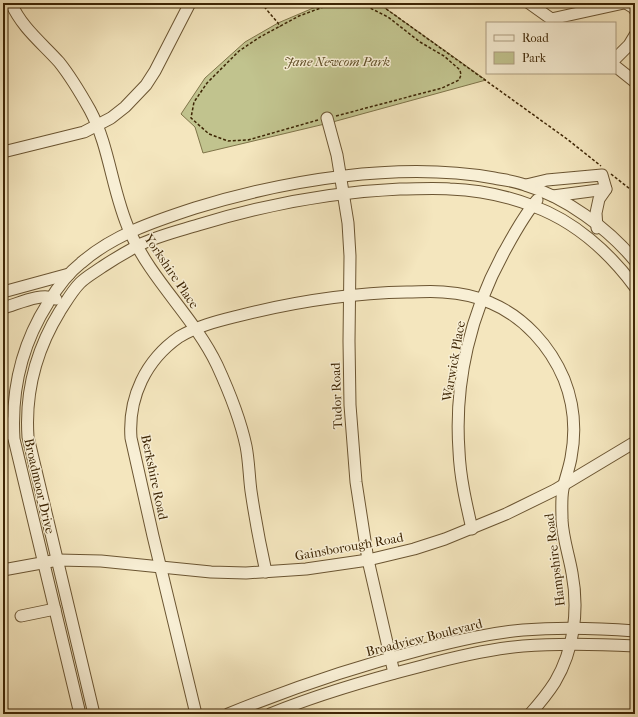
<svg xmlns="http://www.w3.org/2000/svg" width="638" height="717" viewBox="0 0 638 717" font-family="'IM FELL French Canon',serif">
<style>
.green{fill:#c1c38e;stroke:#7f7449}
.lines{fill:none;stroke-linecap:round;stroke-linejoin:round}
.minor-casing{stroke:#6b5532;stroke-width:13}
.path{stroke:#3d2504;stroke-width:1.5;stroke-dasharray:3 2;stroke-linecap:butt}
.minor{stroke:#f8efd5;stroke-width:11}
.labels{text-anchor:middle;stroke-width:3;stroke-linejoin:round;paint-order:stroke}
.park-label{font-size:13px;font-style:italic;fill:#5e4c26;stroke:#f8efd5}
.street-label{font-size:13px;fill:#3d2504;stroke:#f8efd5}
</style>
<rect width="100%" height="100%" fill="#f4e6be"/>
<filter id="stains"><feTurbulence type="fractalNoise" baseFrequency=".005" numOctaves="4"/><feColorMatrix values="0 0 0 0 .2 0 0 0 0 .09 0 0 0 0 .02 0 0 0 .5 -.17"/></filter>
<radialGradient id="worn" r=".72"><stop offset=".6" stop-color="#630" stop-opacity="0"/><stop offset="1" stop-color="#630" stop-opacity=".3"/></radialGradient>
<!-- green -->
<polygon class="green" points="325,3 378,3 486,80 329,123 203,153 195,127 181,114 205,78 245,42 278,23"/>
<g class="lines">
<defs>
<g id="minor">
<path d="M 11,3 C 22,28 42,43 59,62 C 71,77 81,94 90,110 C 110,147 112,193 130,232 C 152,281 194,317 217,365 C 229,391 240,418 246,446 C 249,461 249,476 251,491 C 255,518 260,545 266,572"/>
<polyline points="529,3 557,23"/>
<polyline points="626,3 634,8 635,10"/>
<polyline points="551,19 624,3"/>
<polyline points="615,59 629,45 635,35"/>
<polyline points="615,66 635,82"/>
<polyline points="327,118 337,155 348,223 350,256 349,341 350,405 356,482 368,560 394,673"/>
<polyline points="3,152 84,132 111,118 125,107 146,85 155,71 190,3"/>
<polyline points="526,185 547,180 602,175 606,189 599,199 596,213 597,228"/>
<polyline points="553,196 606,189"/>
<polyline points="3,292 69,274"/>
<path d="M 3,308 C 18,304 41,292 56,299"/>
<polyline points="3,419 12,435"/>
<path d="M 472,529 C 466,503 460,477 459,451 C 454,381 471,312 504,252 C 514,234 524,215 537,200"/>
<polyline points="3,570 58,560 101,561 211,572 246,573 306,569 368,560 414,549 445,539 506,514 555,490 635,442"/>
<polyline points="21,616 55,609"/>
<path d="M 80,714 L 14,439 C 11,390 22,344 48,303 C 57,288 67,274 81,263 C 113,235 155,221 195,208 C 286,180 399,161 494,178 C 504,180 515,181 525,185 C 565,197 608,228 635,261"/>
<path d="M 94,714 L 28,437 C 25,392 36,350 60,311 C 66,302 72,291 80,283 C 86,277 95,272 102,267 C 114,259 126,252 139,245 C 157,236 178,231 198,225 C 263,205 331,192 400,189 C 416,189 433,188 450,189 C 478,190 507,196 533,206 C 574,221 609,252 635,287"/>
<path d="M 196,714 L 153,536 L 131,438 C 128,397 146,360 179,337 C 197,326 218,321 238,316 C 293,302 350,293 407,292 C 419,292 431,291 443,292 C 459,293 476,296 491,303 C 524,317 550,346 564,379 C 574,404 576,432 571,458 C 569,469 565,479 563,489 C 561,499 562,510 562,520 C 563,539 569,555 572,573 C 579,610 574,650 555,682 C 548,693 539,704 530,714"/>
<path d="M 228,714 C 292,688 357,666 424,649 C 456,641 489,633 523,630 C 560,627 597,628 635,631"/>
<path d="M 270,714 C 319,694 371,679 422,666 C 455,657 489,649 523,646 C 560,643 598,644 635,646"/>
</g>
</defs>
<!-- minor casing -->
<use href="#minor" class="minor-casing"/>
<!-- path -->
<g class="path">
<polyline points="261,3 278,23 280,27"/>
<polyline points="378,3 567,139 601,166"/>
<polyline points="336,116 442,88 459,80 461,75 460,70 444,56 420,42 388,17 360,3"/>
<polyline points="318,120 248,140 228,141 209,134 191,118 194,102 207,83 239,51 260,37 299,16 334,3"/>
<polyline points="611,174 635,193"/>
</g>
<!-- minor -->
<use href="#minor" class="minor"/>
</g>
<g class="labels">
<!-- park labels -->
<g class="park-label">
<text x="337" y="66">Jane Newcom Park</text>
</g>
<!-- street labels -->
<g class="street-label">
<text transform="translate(172 271) rotate(56)" y="5">Yorkshire Place</text>
<text transform="translate(453 361) rotate(-80)" y="5">Warwick Place</text>
<text transform="translate(336 396) rotate(-92)" y="5">Tudor Road</text>
<text transform="translate(155 477) rotate(78)" y="5">Berkshire Road</text>
<text transform="translate(40 486) rotate(77)" y="5">Broadmoor Drive</text>
<text transform="translate(349 546) rotate(-10)" y="5">Gainsborough Road</text>
<text transform="translate(554 560) rotate(-97)" y="5">Hampshire Road</text>
<text transform="translate(424 637) rotate(-14)" y="5">Broadview Boulevard</text>
</g>
</g>
<!-- margin -->
<rect width="638" height="717" fill="none" stroke="#f4e6be" stroke-width="16"/>
<rect x="4" y="4" width="630" height="709" fill="none" stroke="#3d2504" stroke-width="2"/>
<rect x="8" y="8" width="622" height="701" fill="none" stroke="#3d2504"/>
<!-- legend -->
<rect x="486" y="22" width="130" height="52" fill="#f8efd5" stroke="#ad9e81"/>
<rect x="494" y="35" width="20" height="6" fill="#f8efd5" stroke="#ad9e81"/>
<text x="522" y="42" font-size="12" fill="#3d2504">Road</text>
<rect x="494" y="52" width="20" height="12" fill="#c1c38e" stroke="#ad9e81"/>
<text x="522" y="62" font-size="12" fill="#3d2504">Park</text>
<rect width="100%" height="100%" filter="url(#stains)"/>
<rect width="100%" height="100%" fill="url(#worn)"/>
</svg>
